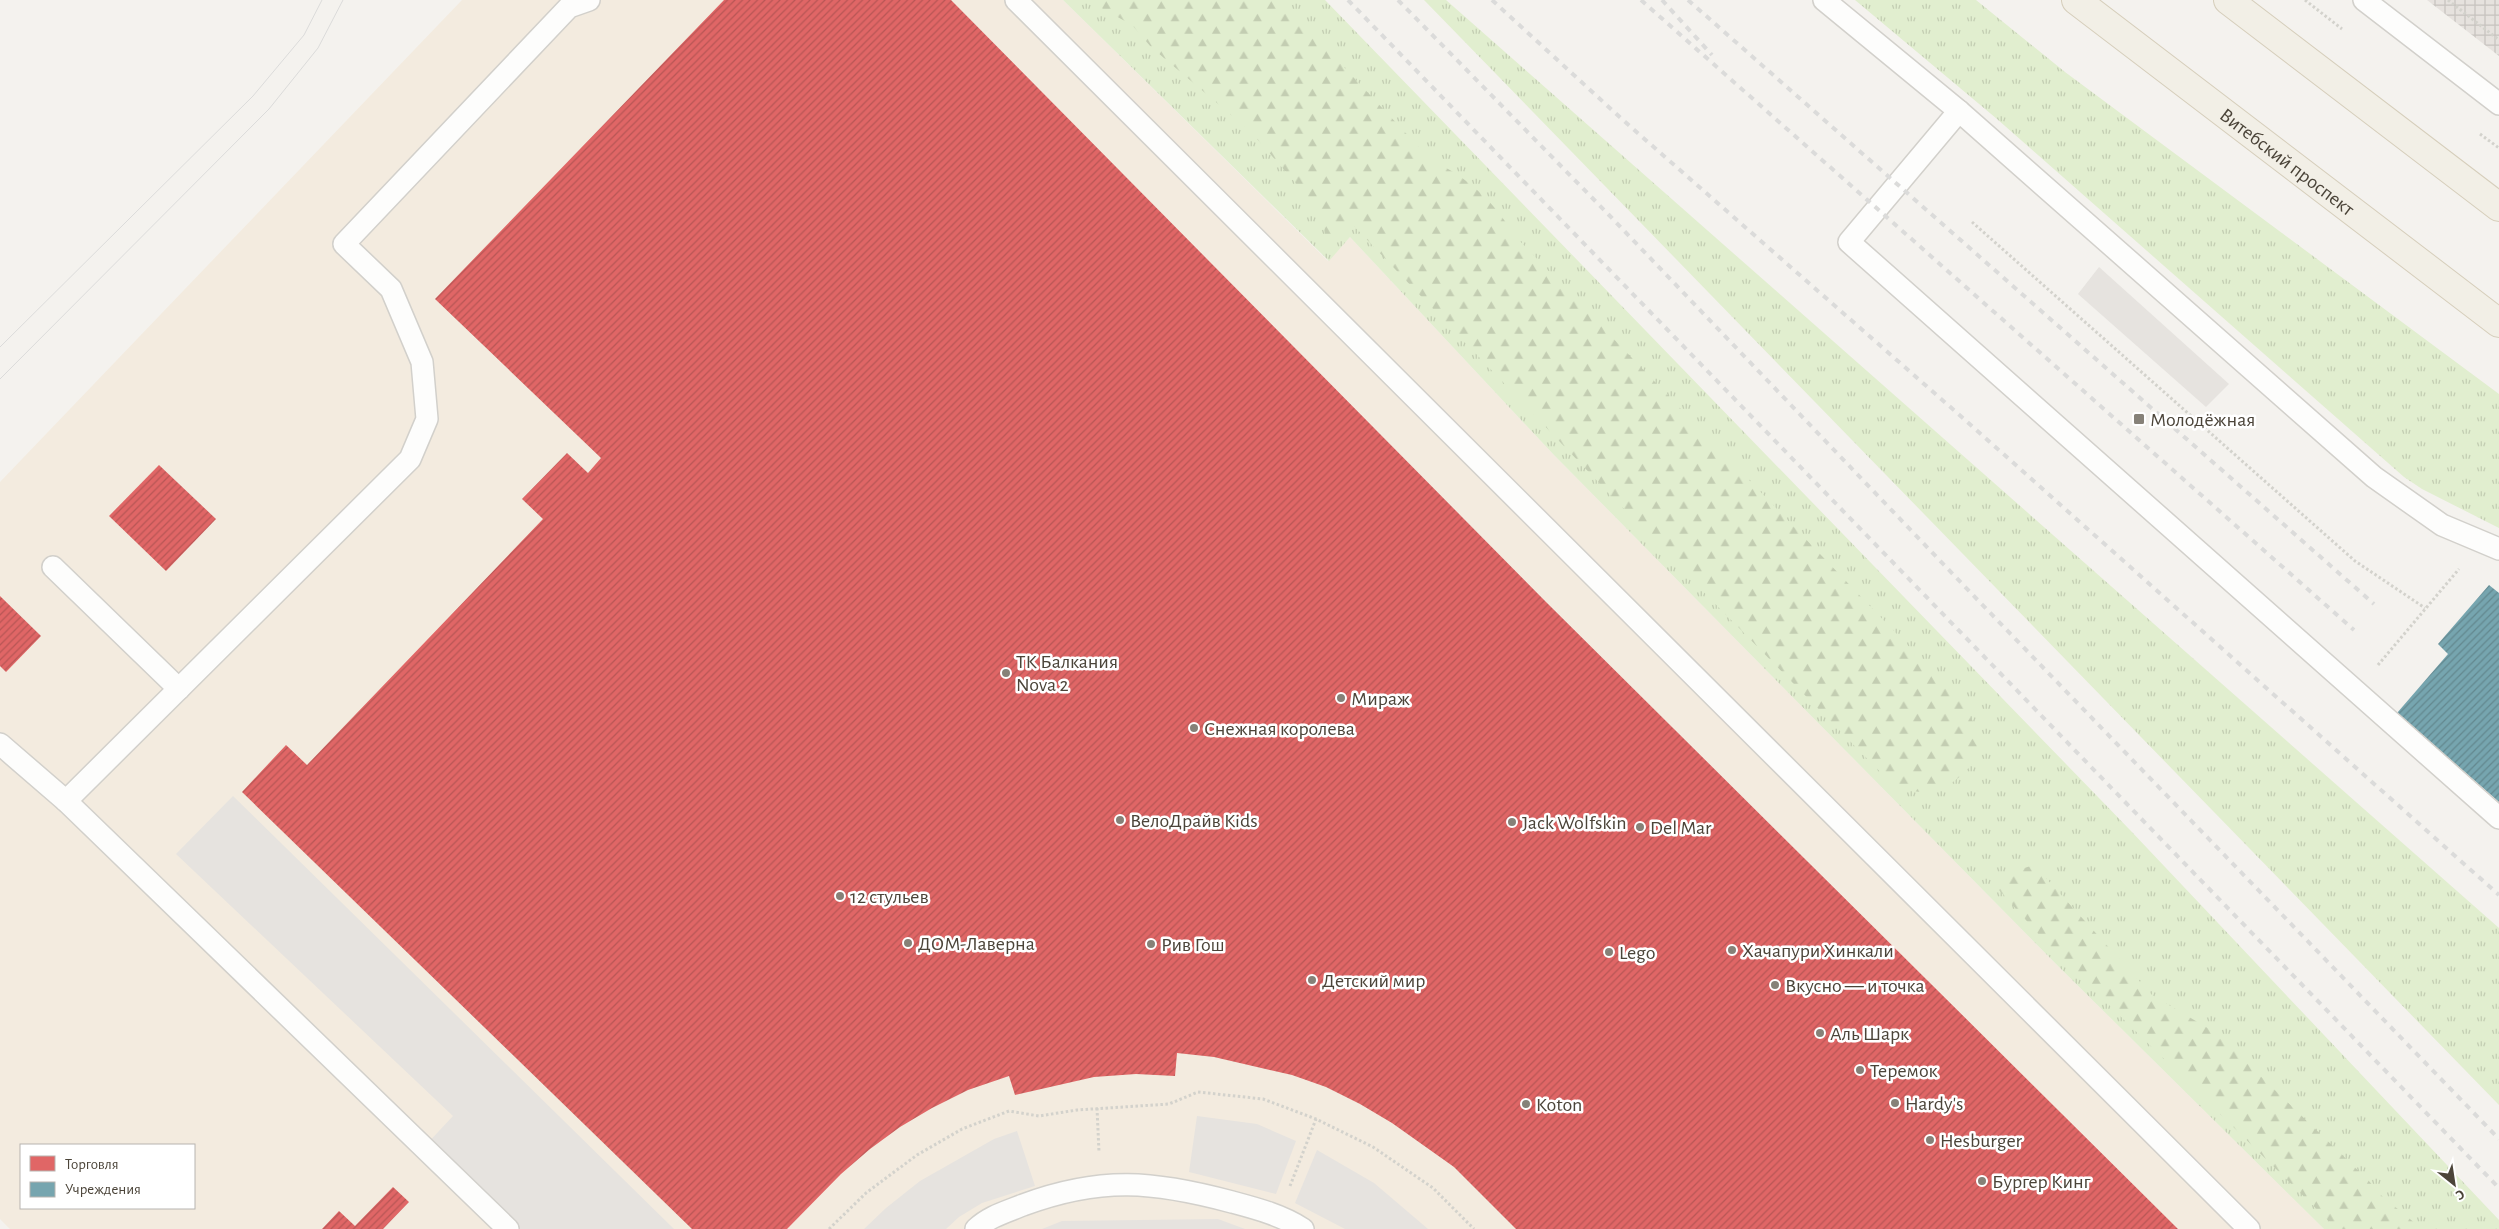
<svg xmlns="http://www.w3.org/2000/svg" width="2499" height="1229" viewBox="0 0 2499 1229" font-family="'Alegreya Sans',sans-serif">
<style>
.commercial{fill:#f3ebdf;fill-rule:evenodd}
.industrial{fill:url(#industrial-grid)}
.grass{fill:url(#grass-tufts)}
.forest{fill:url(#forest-firs)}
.parking{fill:#e6e3df}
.shops{fill:url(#shops-hatch)}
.public{fill:url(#public-hatch)}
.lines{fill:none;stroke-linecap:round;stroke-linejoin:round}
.lane-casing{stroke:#d2d0cb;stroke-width:24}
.primary-casing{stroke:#d6cebb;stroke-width:30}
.path{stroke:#d3d2cc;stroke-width:3;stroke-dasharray:2.5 2.5;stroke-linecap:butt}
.lane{stroke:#fdfdfc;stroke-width:21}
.primary{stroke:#f2efe6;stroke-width:28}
.tram{stroke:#dbdbda;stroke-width:1}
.rail{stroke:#dbdbda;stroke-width:4;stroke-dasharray:6 6;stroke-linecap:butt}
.poi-dot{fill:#868178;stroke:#fff;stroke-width:2}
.labels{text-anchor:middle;stroke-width:5;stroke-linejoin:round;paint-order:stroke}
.street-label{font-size:20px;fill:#4b4439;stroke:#fff}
.poi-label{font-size:20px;fill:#4b4439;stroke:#fff;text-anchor:start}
</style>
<defs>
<pattern id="industrial-grid" width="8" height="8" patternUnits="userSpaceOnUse" patternTransform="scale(1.25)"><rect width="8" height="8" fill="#e6e2de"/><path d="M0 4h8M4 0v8" fill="none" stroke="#c7c3bf"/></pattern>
<pattern id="grass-tufts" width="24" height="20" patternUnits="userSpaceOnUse" patternTransform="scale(1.25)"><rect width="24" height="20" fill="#e1eecf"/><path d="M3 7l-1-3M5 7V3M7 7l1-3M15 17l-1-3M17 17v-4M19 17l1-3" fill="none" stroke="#c3cdb2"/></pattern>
<pattern id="forest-firs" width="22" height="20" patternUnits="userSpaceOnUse" patternTransform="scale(1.25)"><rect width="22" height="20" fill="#e1eecf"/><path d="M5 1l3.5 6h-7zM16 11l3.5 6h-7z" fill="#c3cdb2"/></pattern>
<pattern id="shops-hatch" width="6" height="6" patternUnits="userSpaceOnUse" patternTransform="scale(1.25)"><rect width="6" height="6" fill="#e06666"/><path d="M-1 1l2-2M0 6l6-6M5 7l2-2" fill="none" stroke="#b85655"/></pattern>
<pattern id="public-hatch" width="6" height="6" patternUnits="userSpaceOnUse" patternTransform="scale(1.25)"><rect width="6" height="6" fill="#76a5af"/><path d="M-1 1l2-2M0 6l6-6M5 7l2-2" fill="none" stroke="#63888f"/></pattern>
</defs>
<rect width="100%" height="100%" fill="#f4f2ee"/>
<!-- commercial -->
<path class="commercial" d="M 462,0 L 1063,0 L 1328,261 L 1350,237 L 1553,454 L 2057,965 L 2324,1229 L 10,1229 L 0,1219 L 0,482 ZM 21,1145 L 194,1145 L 194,1208 L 21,1208 Z"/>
<!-- industrial -->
<polygon class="industrial" points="2427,0 2499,0 2499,56"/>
<!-- grass -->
<g class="grass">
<polygon points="1063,0 1325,0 2130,830 2499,1220 2499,1229 2324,1229 2057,965 1553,454 1350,237 1329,261"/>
<polygon points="1424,0 1446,0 2499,928 2499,1105"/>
<polygon points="1855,0 1976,0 2065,72 2499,394 2499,528 2422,489 2404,477 1997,119"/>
</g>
<!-- forest -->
<g class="forest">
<path d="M 1087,0 L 1281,0 L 1431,160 C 1467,177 1494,201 1514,235 L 1962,702 L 1985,743 C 1974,766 1951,792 1923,792 C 1914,792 1905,789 1896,788 L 1686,574 L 1353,225 L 1325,237 L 1323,214 L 1250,131 L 1151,47 L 1132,25 Z"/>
<polygon points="2034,865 2152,995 2216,1033 2368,1180 2382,1196 2422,1229 2337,1229 2050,947 1999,890 2005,874"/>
</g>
<!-- parking -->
<g class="parking">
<polygon points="2099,267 2229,384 2206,407 2078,294"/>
<polygon points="233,796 674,1229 508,1229 424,1147 453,1116 176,854"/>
<polygon points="1197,1116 1257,1124 1296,1141 1276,1194 1189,1172"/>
<polygon points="1017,1131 1035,1186 982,1203 959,1217 946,1229 864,1229 886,1208 920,1181 994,1139"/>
<polygon points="1317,1150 1374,1183 1428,1229 1345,1229 1295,1203"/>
<polygon points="1218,1219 1245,1229 1042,1229 1062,1221"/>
</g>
<!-- shops -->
<g class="shops">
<polygon points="724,0 951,0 1546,602 2178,1229 1516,1229 1454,1167 1392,1123 1360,1104 1326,1087 1292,1075 1214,1057 1177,1053 1175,1076 1136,1074 1094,1077 1015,1095 1009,1076 968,1090 932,1108 900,1127 870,1149 841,1174 787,1229 692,1229 242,792 286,745 307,765 543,519 522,499 567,453 588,473 601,458 435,299"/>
<polygon points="159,465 216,519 166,571 109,516"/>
<polygon points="0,596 41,636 6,672 0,666"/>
<polygon points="393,1187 409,1202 383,1229 322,1229 339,1211 355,1226"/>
</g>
<!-- public -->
<polygon class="public" points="2489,585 2499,593 2499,802 2397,713 2448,654 2438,644"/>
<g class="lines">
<defs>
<g id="lane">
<polyline points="1016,0 2249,1229"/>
<polyline points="1824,0 1959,111 2374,477 2442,525 2499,549"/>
<polyline points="2364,0 2499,104"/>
<polyline points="1959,111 1849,242 2499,818"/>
<polyline points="53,567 179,689"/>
<polyline points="0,744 66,801 508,1229"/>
<polyline points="66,801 410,459 427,419 422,362 391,289 344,244 569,7 589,0"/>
<path d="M 976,1229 C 990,1216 1006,1212 1023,1205 C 1101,1176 1154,1181 1232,1202 C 1258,1209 1281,1215 1303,1229"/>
</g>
<g id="primary">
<path id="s1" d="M 2076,0 L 2499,323"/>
<polyline points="2228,0 2499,207"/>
</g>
</defs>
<!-- lane casing -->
<use href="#lane" class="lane-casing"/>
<!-- primary casing -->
<use href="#primary" class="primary-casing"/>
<!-- path -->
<g class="path">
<polyline points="2305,0 2342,29"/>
<polyline points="2448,0 2499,40"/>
<polyline points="2480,134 2499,148"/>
<polyline points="1972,222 2355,561 2425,608"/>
<polyline points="2378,665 2459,569"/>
<polyline points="1097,1108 1099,1152"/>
<polyline points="1290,1186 1316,1119"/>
<polyline points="829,1229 866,1193 917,1155 962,1129 1009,1111 1039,1116 1077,1110 1169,1104 1198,1092 1263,1099 1316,1119 1373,1147 1433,1188 1474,1229"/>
</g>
<!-- lane -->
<use href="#lane" class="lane"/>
<!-- primary -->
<use href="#primary" class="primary"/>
<!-- tram -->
<g class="tram">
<polyline points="0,347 253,96 304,35 322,0"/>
<polyline points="0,379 269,109 318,48 343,0"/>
</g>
<!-- rail -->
<g class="rail">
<polyline points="1348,0 2499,1188"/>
<polyline points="1398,0 1609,215 1971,593 2499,1139"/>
<polyline points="1492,0 1624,121 1964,419 2499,895"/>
<polyline points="1641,0 2354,630"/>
<polyline points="1662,0 1712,55"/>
<polyline points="1688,0 2374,604"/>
</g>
</g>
<!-- markers -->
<g class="poi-dot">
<rect x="2133" y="413" width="12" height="12" rx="2.5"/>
<circle cx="1006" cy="673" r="5"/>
<circle cx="1341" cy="698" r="5"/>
<circle cx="1194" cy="728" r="5"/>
<circle cx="1120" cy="820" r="5"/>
<circle cx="1512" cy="822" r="5"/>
<circle cx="1640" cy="827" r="5"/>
<circle cx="840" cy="896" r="5"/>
<circle cx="908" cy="943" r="5"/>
<circle cx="1151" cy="944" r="5"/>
<circle cx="1732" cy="950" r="5"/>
<circle cx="1609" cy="952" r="5"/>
<circle cx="1312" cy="980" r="5"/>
<circle cx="1775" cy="985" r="5"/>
<circle cx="1820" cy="1033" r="5"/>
<circle cx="1860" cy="1070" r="5"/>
<circle cx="1895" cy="1103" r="5"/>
<circle cx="1526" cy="1104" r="5"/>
<circle cx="1930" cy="1140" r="5"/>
<circle cx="1982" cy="1181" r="5"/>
</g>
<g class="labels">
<!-- street labels -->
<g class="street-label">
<text dy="7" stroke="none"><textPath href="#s1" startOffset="266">Витебский проспект</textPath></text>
</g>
<!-- poi labels -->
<g class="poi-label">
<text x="2150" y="426">Молодёжная</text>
<text x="1016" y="668">ТК Балкания<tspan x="1016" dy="23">Nova 2</tspan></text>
<text x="1351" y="705">Мираж</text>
<text x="1204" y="735">Снежная королева</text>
<text x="1130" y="827">ВелоДрайв Kids</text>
<text x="1522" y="829">Jack Wolfskin</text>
<text x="1650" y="834">Del Mar</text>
<text x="850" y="903">12 стульев</text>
<text x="918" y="950">ДОМ-Лаверна</text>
<text x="1161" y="951">Рив Гош</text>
<text x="1742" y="957">Хачапури Хинкали</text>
<text x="1619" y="959">Lego</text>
<text x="1322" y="987">Детский мир</text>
<text x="1785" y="992">Вкусно — и точка</text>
<text x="1830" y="1040">Аль Шарк</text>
<text x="1870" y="1077">Теремок</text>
<text x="1905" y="1110">Hardy's</text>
<text x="1536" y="1111">Koton</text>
<text x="1940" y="1147">Hesburger</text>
<text x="1992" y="1188">Бургер Кинг</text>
</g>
</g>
<!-- legend -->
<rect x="20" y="1144" width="175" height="65" fill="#ffffff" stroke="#b7b4b0"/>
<rect x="30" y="1156" width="25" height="15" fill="#e06666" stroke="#b7b4b0"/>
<text x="65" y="1169" font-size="15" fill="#4b4439">Торговля</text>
<rect x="30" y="1182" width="25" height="15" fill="#76a5af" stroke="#b7b4b0"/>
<text x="65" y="1194" font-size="15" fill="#4b4439">Учреждения</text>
<!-- north arrow -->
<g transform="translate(2454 1184) rotate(150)" stroke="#ffffff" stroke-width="4" paint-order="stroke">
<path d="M0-4L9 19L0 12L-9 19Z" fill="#4b4439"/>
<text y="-8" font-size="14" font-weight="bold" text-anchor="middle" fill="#4b4439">С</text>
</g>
</svg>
